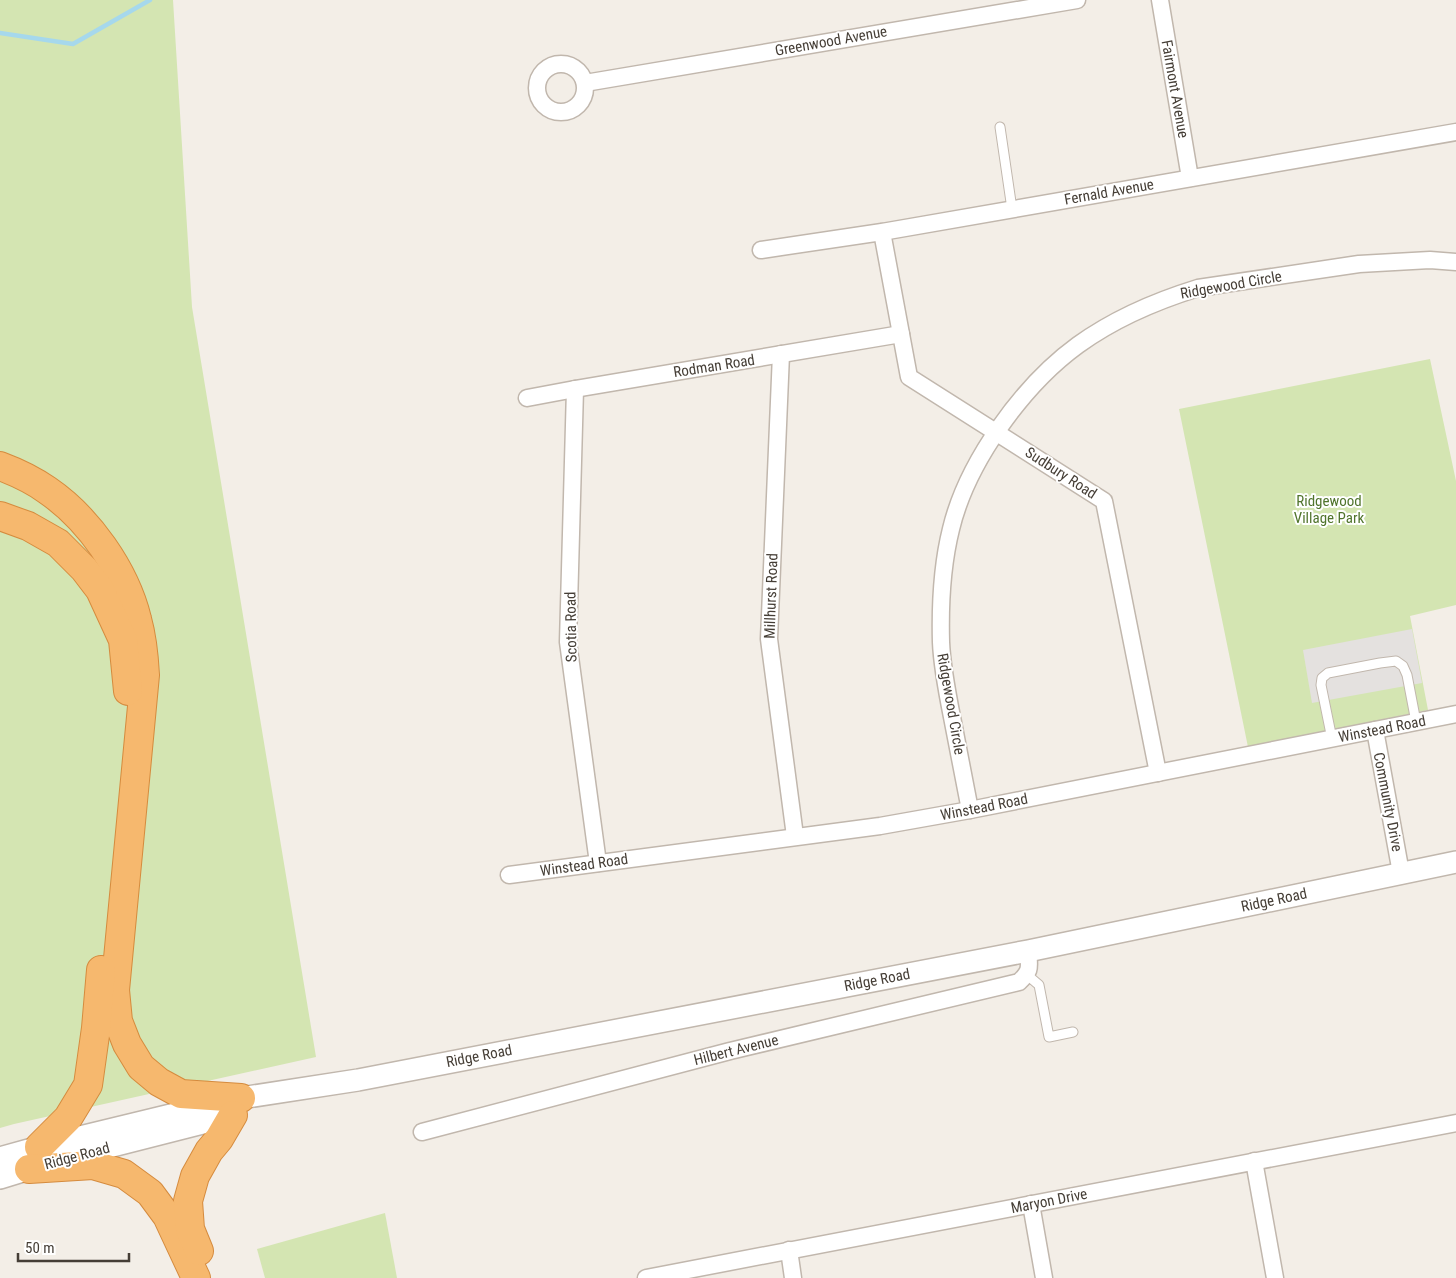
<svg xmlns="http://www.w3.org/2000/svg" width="1456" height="1278" viewBox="0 0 1456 1278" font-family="'Roboto Condensed',sans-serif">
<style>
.green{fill:#d4e5b2}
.parking{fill:#e4e1df}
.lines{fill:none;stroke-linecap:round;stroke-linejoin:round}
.stream{stroke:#a6d8ec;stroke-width:4.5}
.service-casing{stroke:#c1b7ad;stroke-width:11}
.minor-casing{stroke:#c1b7ad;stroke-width:19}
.tertiary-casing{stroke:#c1b7ad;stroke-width:24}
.motorway-casing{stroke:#d58b3e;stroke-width:30}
.service{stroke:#fff;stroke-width:9}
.minor{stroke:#fff;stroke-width:16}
.tertiary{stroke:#fff;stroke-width:21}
.motorway{stroke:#f6b86e;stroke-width:28}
.labels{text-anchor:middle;stroke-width:4;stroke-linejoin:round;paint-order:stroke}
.street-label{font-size:15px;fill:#453e36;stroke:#fff}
.park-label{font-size:15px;fill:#50742c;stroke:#fff}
</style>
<rect width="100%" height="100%" fill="#f3eee7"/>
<!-- green -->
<g class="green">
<polygon points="0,0 173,0 192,307 316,1057 14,1124 0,1128"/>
<polygon points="1430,359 1456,481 1456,605 1410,616 1428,710 1248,747 1179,409"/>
<polygon points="385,1213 397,1278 265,1278 257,1249"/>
</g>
<!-- parking -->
<polygon class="parking" points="1412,629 1422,683 1312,703 1303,650"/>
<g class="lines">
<!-- stream -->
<polyline class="stream" points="0,33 73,44 150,0"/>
<defs>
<g id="service">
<polyline points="1000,127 1012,209"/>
<polyline points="1332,739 1321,685 1322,678 1328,673 1380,663 1396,661 1403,666 1407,675 1416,722"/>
<polyline points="1026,974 1039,985 1049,1037 1073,1032"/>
</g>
<g id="minor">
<polyline points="1160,0 1190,178"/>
<circle cx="561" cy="88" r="24"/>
<polyline points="585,83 1077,0"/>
<polyline points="882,232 909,377 1104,501 1158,773"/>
<polyline points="761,250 882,232 1456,132"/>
<polyline points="781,354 769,639 795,836"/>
<polyline points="575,389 568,642 598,863"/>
<polyline points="527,398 575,389 901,334"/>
<polyline points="1375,730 1401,873"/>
<path d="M 970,810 C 964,779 958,748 952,717 C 947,692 942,667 941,642 C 940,604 942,565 951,529 C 967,462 1023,385 1078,345 C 1114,319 1156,301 1198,288 L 1359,264 L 1430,260 L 1456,262"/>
<polyline points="509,875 880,826 970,810 1456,714"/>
<path d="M 422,1132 L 730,1051 L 1019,982 C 1032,970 1029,967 1028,951"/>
<polyline points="1254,1161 1275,1278"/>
<polyline points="1031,1204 1044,1278"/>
<polyline points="789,1250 793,1278"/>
<polyline points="646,1278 1456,1123"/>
</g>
<g id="tertiary">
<polyline points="0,1158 39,1147 241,1098 358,1080 1028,951 1456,862"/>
<polyline points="0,1178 65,1158 222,1118"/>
</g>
<g id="motorway">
<path d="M 0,466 C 16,472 33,480 47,490 C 88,518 125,570 137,619 C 142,637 144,656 145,675 L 115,990 L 118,1021 L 127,1044 L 141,1067 L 159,1082 L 181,1094 L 241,1098"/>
<polyline points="0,516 28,526 58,543 84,569 100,590 123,640 128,691"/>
<polyline points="39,1147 68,1118 88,1085 96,1028 101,970"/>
<polyline points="29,1169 93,1165 124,1174 150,1193 167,1216 196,1278"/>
<polyline points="199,1251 190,1229 188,1201 195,1176 209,1151 219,1139 233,1115"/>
</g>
</defs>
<!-- service casing -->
<use href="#service" class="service-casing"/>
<!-- minor casing -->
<use href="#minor" class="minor-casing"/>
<!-- tertiary casing -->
<use href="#tertiary" class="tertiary-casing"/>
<!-- motorway casing -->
<use href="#motorway" class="motorway-casing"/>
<!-- service -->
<use href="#service" class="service"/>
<!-- minor -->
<use href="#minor" class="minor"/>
<!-- tertiary -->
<use href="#tertiary" class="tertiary"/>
<!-- motorway -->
<use href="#motorway" class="motorway"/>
</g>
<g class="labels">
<!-- street labels -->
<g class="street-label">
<text transform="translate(831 41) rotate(-10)" y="5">Greenwood Avenue</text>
<text transform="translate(1175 89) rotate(80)" y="5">Fairmont Avenue</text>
<text transform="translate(1109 192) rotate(-10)" y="5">Fernald Avenue</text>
<text transform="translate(1231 285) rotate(-10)" y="5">Ridgewood Circle</text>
<text transform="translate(714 366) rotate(-9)" y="5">Rodman Road</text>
<text transform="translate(1061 473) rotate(33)" y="5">Sudbury Road</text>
<text transform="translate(771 596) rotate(-88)" y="5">Millhurst Road</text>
<text transform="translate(571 627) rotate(-91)" y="5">Scotia Road</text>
<text transform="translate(951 704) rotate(80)" y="5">Ridgewood Circle</text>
<text transform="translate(1382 729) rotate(-11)" y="5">Winstead Road</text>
<text transform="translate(1388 802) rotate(79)" y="5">Community Drive</text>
<text transform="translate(984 807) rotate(-11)" y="5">Winstead Road</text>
<text transform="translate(584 865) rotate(-8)" y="5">Winstead Road</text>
<text transform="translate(1274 900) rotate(-12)" y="5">Ridge Road</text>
<text transform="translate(877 980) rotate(-11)" y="5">Ridge Road</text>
<text transform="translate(736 1050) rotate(-14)" y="5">Hilbert Avenue</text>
<text transform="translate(479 1056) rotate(-11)" y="5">Ridge Road</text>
<text transform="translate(77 1156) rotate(-15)" y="5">Ridge Road</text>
<text transform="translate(1049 1201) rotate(-11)" y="5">Maryon Drive</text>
</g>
<!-- park labels -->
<g class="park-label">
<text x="1329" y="506">Ridgewood<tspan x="1329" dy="17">Village Park</tspan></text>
</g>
</g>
<!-- scale -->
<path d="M18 1253v8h111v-8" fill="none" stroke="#453e36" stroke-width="2.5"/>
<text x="25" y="1253" font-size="15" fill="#453e36" stroke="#ffffff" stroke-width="4" paint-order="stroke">50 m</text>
</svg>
